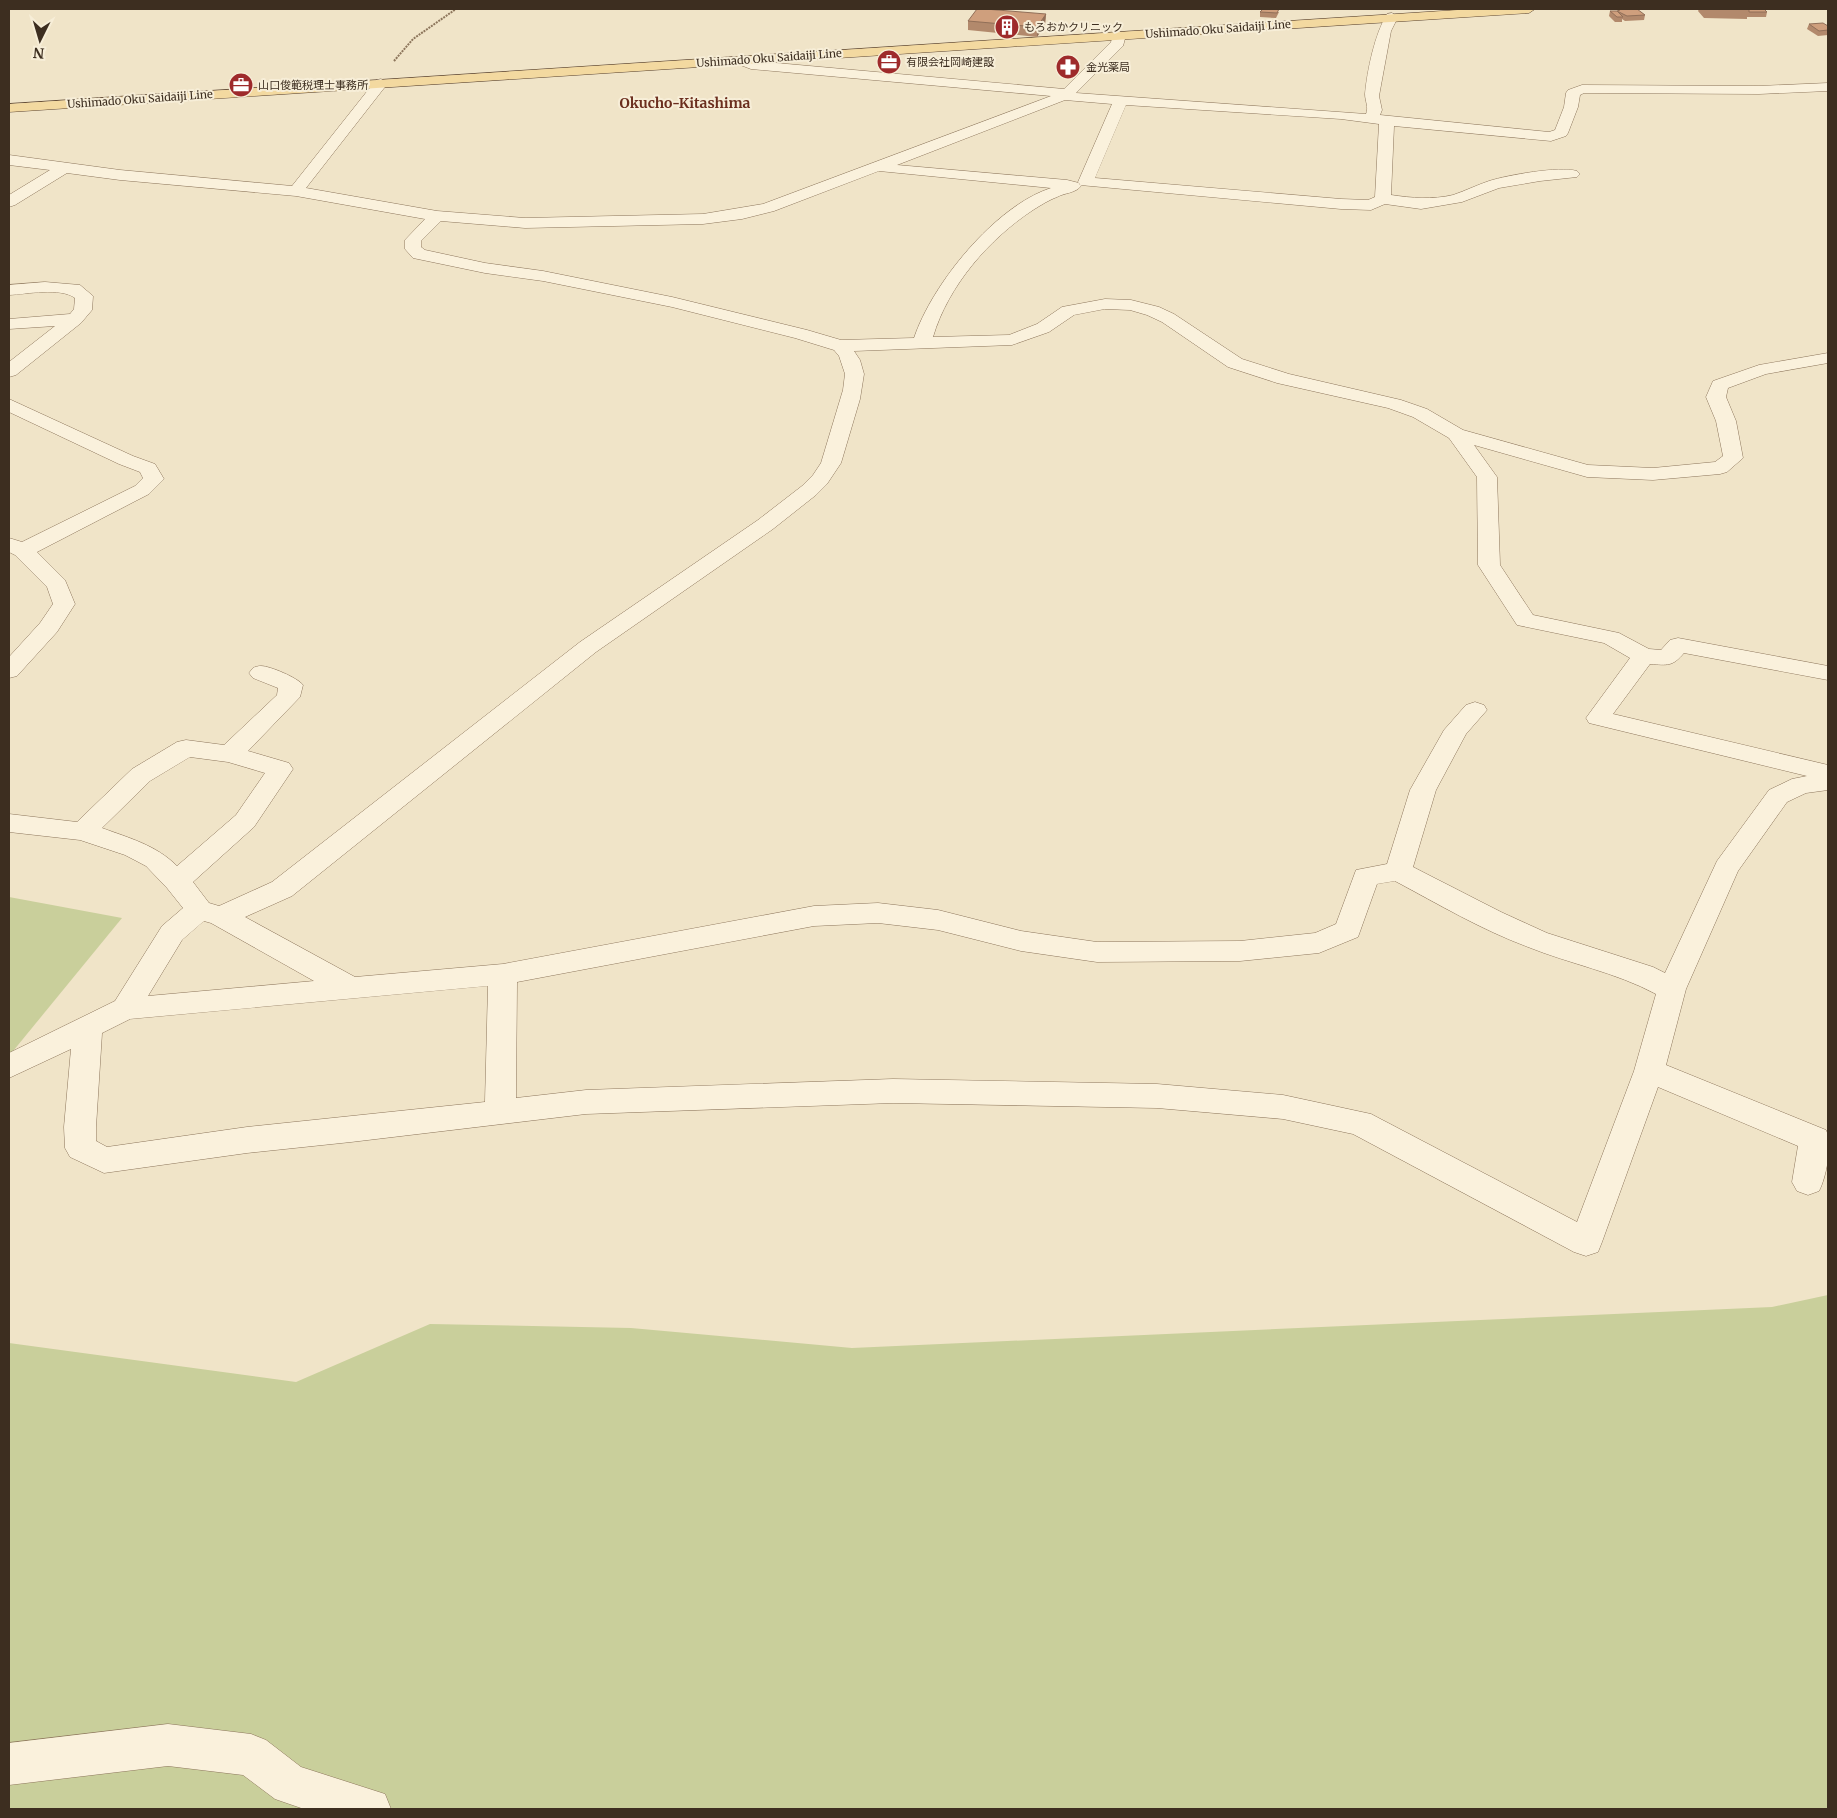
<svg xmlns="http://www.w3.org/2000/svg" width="1837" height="1818" viewBox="0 0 1837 1818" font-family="Merriweather,'Noto Sans JP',serif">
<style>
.green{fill:#c9cf9b}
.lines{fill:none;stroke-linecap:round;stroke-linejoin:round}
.minor-casing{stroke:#8d765c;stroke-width:1}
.major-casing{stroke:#5b4430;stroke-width:1}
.path{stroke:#8d765c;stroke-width:2;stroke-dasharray:2 1;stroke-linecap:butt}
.minor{fill:#faf1dc;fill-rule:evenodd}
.major{fill:#f3d9a0;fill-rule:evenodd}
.wall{fill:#b2896c}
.shaded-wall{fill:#916f58}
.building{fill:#cf9f7d;stroke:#916f58}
.labels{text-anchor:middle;stroke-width:4;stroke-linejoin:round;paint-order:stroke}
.far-poi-label{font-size:11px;fill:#3d2e20;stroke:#f7eed8;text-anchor:start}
.far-street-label{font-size:11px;fill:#3d2e20;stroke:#f7eed8}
.far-quarter-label{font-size:14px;font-weight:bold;fill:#6b2e1e;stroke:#f7eed8}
</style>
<rect width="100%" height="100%" fill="#f0e4c8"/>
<!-- green -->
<g class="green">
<polygon points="9,897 122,918 9,1056"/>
<polygon points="1828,1295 1828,1809 9,1809 9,1343 296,1382 430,1324 631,1328 852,1348 1772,1307"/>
</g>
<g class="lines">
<defs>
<g id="minor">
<path d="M 1392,13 L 1398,17 L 1391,31 L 1379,96 L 1382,110 L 1380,115 L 1549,132 L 1555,130 L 1564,107 L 1566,93 L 1568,90 L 1582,85 L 1759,86 L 1828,83 L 1828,91 L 1759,94 L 1584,93 L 1580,95 L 1578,107 L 1568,133 L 1566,136 L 1551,141 L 1394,126 L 1391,195 C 1412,198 1432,200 1453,195 C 1465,191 1477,185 1489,181 C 1508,175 1559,166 1577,171 L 1580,174 L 1577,177 L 1540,181 L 1499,188 L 1462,202 L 1421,209 L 1385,204 L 1371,210 L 1341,209 L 1080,185 L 1078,182 L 1112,104 L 1065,100 L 897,165 L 1067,180 L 1079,183 L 1081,186 C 1076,193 1064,193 1057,197 C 1049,200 1041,205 1033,210 C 989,239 948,286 933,337 L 1009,335 L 1037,324 L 1062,307 L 1105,299 L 1131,300 L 1159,307 L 1174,314 L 1242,359 L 1289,374 L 1401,400 L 1427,409 L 1463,430 L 1588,465 L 1653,468 L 1715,462 L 1723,456 L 1716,421 L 1706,397 L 1713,381 L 1759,365 L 1828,353 L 1828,363 L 1766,374 L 1728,388 L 1726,397 L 1736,421 L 1743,458 L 1727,472 L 1720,474 L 1653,480 L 1587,477 L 1474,445 L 1497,477 L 1500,565 L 1533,615 L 1619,633 L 1649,649 L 1661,650 L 1670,640 L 1678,638 L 1828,666 L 1828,680 L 1684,653 C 1672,667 1668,665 1650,664 L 1613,714 L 1828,765 L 1828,790 L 1806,793 L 1787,802 L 1738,871 L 1686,989 L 1666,1065 L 1826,1130 C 1833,1144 1826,1178 1819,1191 L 1808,1195 L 1797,1191 L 1792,1182 L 1798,1146 L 1658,1087 L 1602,1242 L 1598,1252 L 1586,1256 L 1574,1252 L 1353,1134 L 1283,1119 L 1157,1108 L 893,1103 L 586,1114 L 351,1142 L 247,1153 L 104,1173 L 70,1157 L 65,1148 L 64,1127 L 71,1049 L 9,1078 L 9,1053 L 115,1001 L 162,926 L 183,908 L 167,888 L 146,866 L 125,855 L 80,840 L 9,832 L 9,814 L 77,822 L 132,769 L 177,742 L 186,740 L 224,745 L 277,695 L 278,688 L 253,678 L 249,673 L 253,668 C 255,667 258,666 261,666 C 270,666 298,678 303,685 L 300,697 L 248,751 L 289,763 L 293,769 L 254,827 L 193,882 L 209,903 L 219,906 L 272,882 L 580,642 L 758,520 L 802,486 L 813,475 L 821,463 L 843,390 L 845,374 L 839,356 L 834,350 L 795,338 L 672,307 L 543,281 L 485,273 L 413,258 L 405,249 L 405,240 L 425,219 L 296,196 L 120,180 L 67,173 L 15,205 L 9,207 L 9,195 L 50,170 L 9,165 L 9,155 L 120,170 L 292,186 L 376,80 L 381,79 L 388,83 L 306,188 L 437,211 L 525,218 L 703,214 L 763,204 L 1051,96 L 751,69 L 735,63 L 733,60 L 735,57 L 740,56 L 754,61 L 1064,89 L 1111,42 L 1114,32 L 1119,31 L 1126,35 L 1123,46 L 1076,93 L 1366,114 C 1369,107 1365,101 1365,94 C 1367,71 1375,33 1387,14 ZM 1126,105 L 1341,119 L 1379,124 L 1375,197 L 1368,200 L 1341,199 L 1095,178 ZM 879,171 L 1051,188 C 995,206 932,284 914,338 L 841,340 L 807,330 L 672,297 L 543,271 L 485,263 L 425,250 L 421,247 L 421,241 L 441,221 L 525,228 L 703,224 L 742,219 L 774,211 ZM 1105,309 L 1130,310 L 1147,315 L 1162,322 L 1228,367 L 1277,383 L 1388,408 L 1413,417 L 1449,438 L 1477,477 L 1478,565 L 1517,625 L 1604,643 L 1630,658 L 1586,718 L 1589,723 L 1807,776 L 1792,779 L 1769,790 L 1717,861 L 1665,973 L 1653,967 L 1547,933 L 1501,912 L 1413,867 L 1436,790 L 1466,734 L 1487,710 L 1484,705 L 1475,702 L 1466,705 L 1444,730 L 1410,790 L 1387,864 L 1356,870 L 1336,924 L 1315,933 L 1240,941 L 1097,942 L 1021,931 L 938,910 L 878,903 L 814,906 L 503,964 L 355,977 L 245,917 L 292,896 L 596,652 L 773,529 L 816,495 L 827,484 L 841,463 L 860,399 L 864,374 L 860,360 L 854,351 L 1012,345 L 1049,332 L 1074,315 ZM 190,757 L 228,762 L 265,773 L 236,815 L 177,866 C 156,845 129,838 102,828 L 150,781 ZM 1395,881 C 1438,904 1482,930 1528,947 C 1570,964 1615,972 1656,994 L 1634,1071 L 1577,1222 L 1371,1114 L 1283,1095 L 1157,1084 L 893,1079 L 586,1090 L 516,1098 L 517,982 L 814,926 L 878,923 L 938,930 L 1021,951 L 1097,962 L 1240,961 L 1319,953 L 1358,937 L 1377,884 ZM 204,921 L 211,923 L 314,981 L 148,996 L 182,940 ZM 488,986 L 485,1102 L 247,1127 L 107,1147 L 96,1141 L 96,1127 L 102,1033 L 130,1019 Z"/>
<path d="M 45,282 L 80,285 L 93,296 L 92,310 L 81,323 L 16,375 L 9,377 L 9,362 L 55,326 L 9,329 L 9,319 L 70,314 L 74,309 L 75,298 C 60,287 27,294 9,295 L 9,285 Z"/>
<polygon points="9,399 133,456 155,464 164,479 149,494 37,552 65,580 75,604 57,632 17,676 9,678 9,657 40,623 53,604 47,587 15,555 9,552 9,538 22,542 135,486 143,478 140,472 119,464 9,412"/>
<polygon points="168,1724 251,1734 266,1740 301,1767 385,1794 391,1809 304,1809 275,1799 243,1775 168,1766 9,1785 9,1743"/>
</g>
<polygon id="major" points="1473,9 1535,9 1529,13 9,112 9,104"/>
</defs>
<!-- minor casing -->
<use href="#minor" class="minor-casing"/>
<!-- major casing -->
<use href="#major" class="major-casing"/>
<!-- path -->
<polyline class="path" points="394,61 413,39 456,9"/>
<!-- minor -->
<use href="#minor" class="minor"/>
<!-- major -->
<use href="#major" class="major"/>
</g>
<!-- wall -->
<g class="wall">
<polygon points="1619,9 1645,15 1644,20 1625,21 1622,19 1622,22 1615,22 1609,16 1610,11 1619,11"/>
<polygon points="1699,9 1764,9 1767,12 1766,17 1747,17 1747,19 1704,18 1698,11"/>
<polygon points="1260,12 1279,12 1276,18 1260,17"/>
<polygon points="1046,14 1045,24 1037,37 968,30 968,21"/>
<polygon points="1809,24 1828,26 1828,35 1818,36 1807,29"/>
</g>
<!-- shaded-wall -->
<polygon class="shaded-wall" points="1046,14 1045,24 1037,37 1037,27"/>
<!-- building -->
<g class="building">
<polygon points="977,9 985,9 1046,14 1037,27 968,21"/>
<polygon points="1263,9 1279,9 1277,13 1260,12"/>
<polygon points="1619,9 1637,9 1645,15 1627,16 1617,11 1620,10"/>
<polygon points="1749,9 1764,9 1767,12 1749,12"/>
<polygon points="1610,11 1617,11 1623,17 1617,17"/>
<polygon points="1823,23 1828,26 1828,30 1819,31 1809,24"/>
</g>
<!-- icons -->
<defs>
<symbol id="building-disc" viewBox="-11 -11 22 22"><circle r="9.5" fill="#9e2a2b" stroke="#f7eed8"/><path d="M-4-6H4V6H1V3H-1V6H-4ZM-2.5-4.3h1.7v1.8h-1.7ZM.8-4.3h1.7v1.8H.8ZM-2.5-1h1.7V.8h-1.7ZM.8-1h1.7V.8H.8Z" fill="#fff"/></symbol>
<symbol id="office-disc" viewBox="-11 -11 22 22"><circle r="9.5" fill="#9e2a2b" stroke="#f7eed8"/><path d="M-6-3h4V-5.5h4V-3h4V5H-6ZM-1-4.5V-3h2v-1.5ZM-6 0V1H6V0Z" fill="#fff"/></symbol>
<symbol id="pharmacy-disc" viewBox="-11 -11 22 22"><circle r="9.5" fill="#9e2a2b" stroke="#f7eed8"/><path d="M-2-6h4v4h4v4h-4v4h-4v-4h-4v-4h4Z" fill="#fff"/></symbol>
</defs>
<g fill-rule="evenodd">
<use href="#building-disc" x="993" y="13" width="28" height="28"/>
<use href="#office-disc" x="875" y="48" width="28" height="28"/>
<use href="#pharmacy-disc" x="1054" y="53" width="28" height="28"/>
<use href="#office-disc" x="227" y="71" width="28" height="28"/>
</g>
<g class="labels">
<!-- far-poi labels -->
<g class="far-poi-label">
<text x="1024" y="31">もろおかクリニック</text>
<text x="906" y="66">有限会社岡崎建設</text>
<text x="1086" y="71">金光薬局</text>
<text x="258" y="89">山口俊範税理士事務所</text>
</g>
<!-- far-street labels -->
<g class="far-street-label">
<text transform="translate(1218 29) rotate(-4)" y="4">Ushimado Oku Saidaiji Line</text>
<text transform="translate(769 58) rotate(-4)" y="4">Ushimado Oku Saidaiji Line</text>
<text transform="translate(140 99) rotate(-4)" y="4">Ushimado Oku Saidaiji Line</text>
</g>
<!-- far-quarter labels -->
<g class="far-quarter-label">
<text x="685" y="108">Okucho-Kitashima</text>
</g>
</g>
<!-- border -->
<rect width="1837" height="1818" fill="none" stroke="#3d2e20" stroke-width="20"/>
<!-- north arrow -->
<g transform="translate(40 40) rotate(185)" stroke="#f7eed8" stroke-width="4" paint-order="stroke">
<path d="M0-4L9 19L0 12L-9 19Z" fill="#3d2e20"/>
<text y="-8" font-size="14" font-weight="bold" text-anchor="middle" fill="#3d2e20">N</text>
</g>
</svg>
